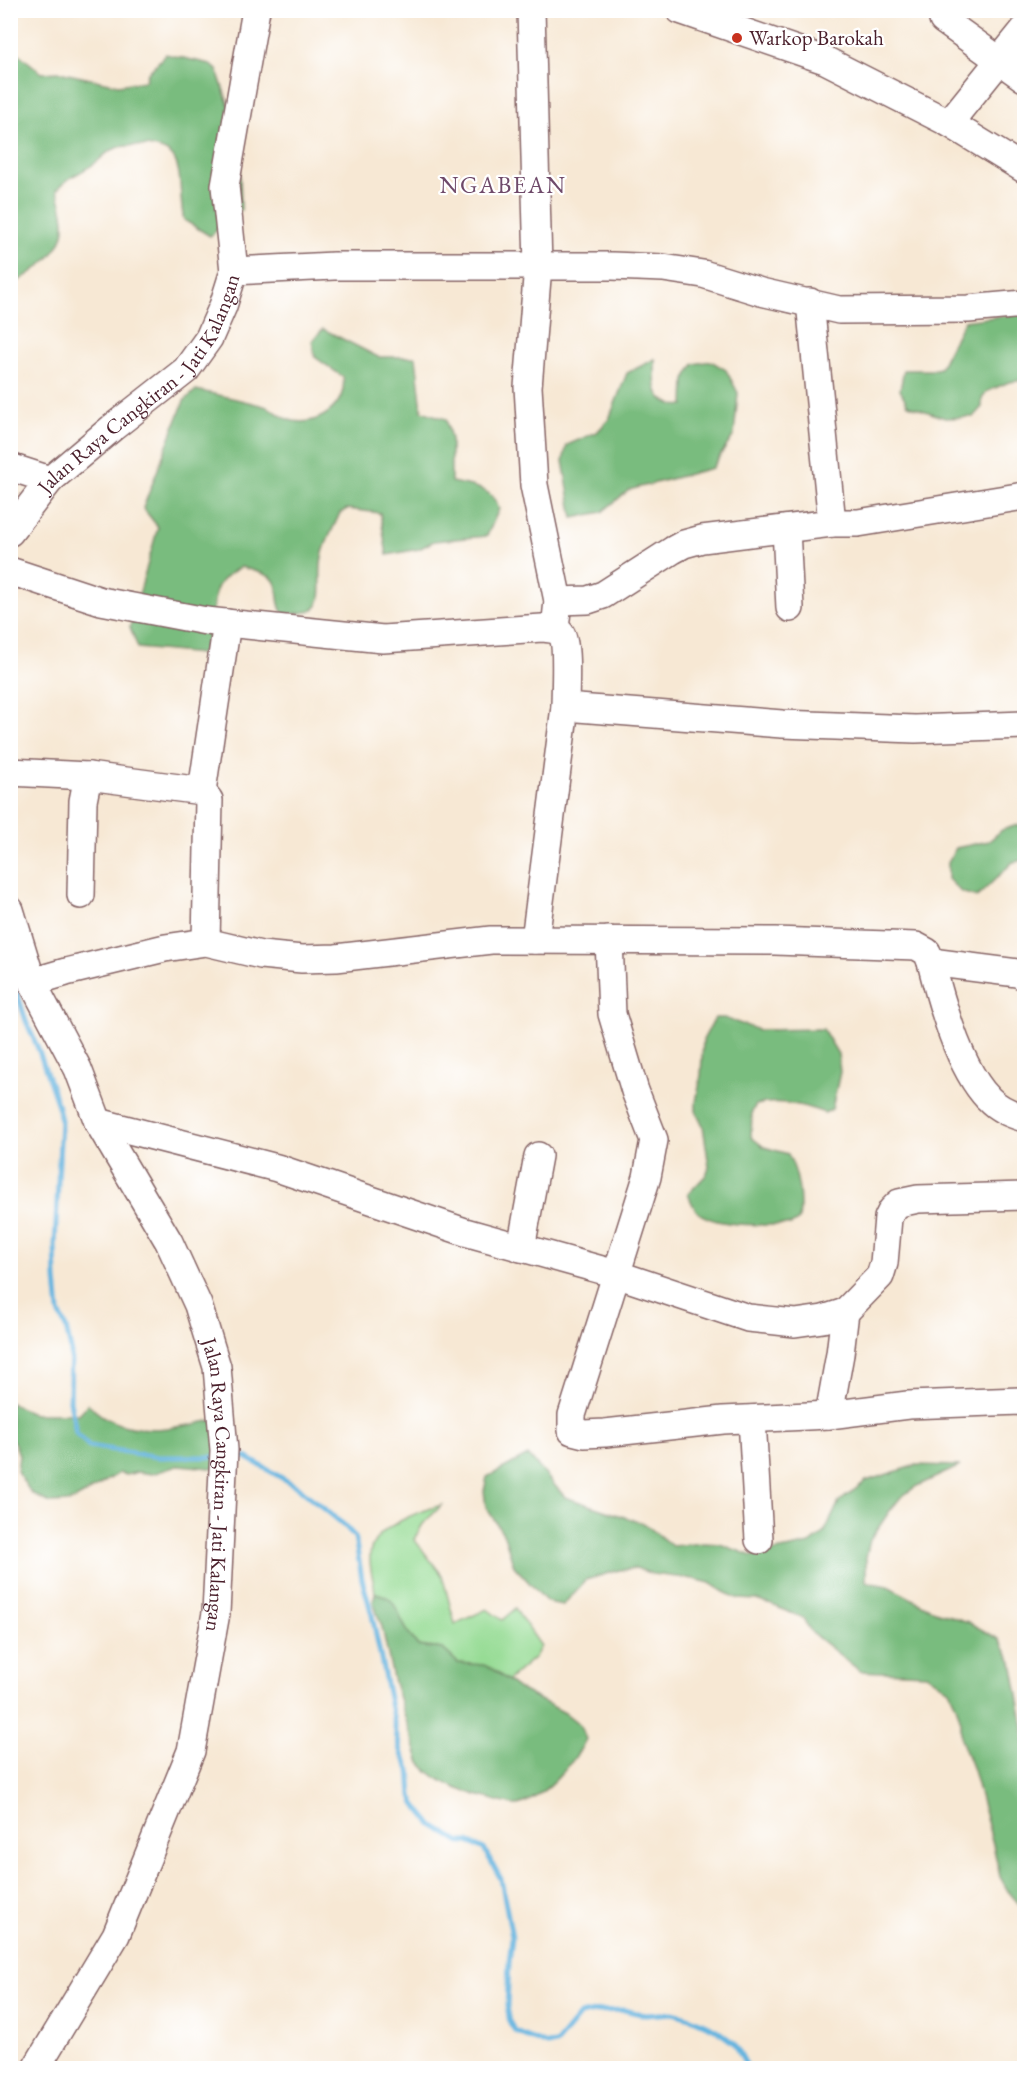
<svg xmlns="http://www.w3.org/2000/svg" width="1035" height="2079" viewBox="0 0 1035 2079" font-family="'EB Garamond',serif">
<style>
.green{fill:#97dc95;stroke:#707e60;stroke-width:1.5}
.forest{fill:#79bc7e;stroke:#626e54;stroke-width:1.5}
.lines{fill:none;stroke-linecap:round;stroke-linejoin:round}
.stream{stroke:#64b4df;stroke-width:5}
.minor-casing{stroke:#876566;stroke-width:30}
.minor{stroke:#fff;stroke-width:27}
.poi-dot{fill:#c8321e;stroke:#fff;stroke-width:2}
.labels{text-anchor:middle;stroke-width:4.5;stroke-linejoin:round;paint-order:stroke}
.poi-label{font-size:21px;fill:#4a1f2b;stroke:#fff;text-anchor:start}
.street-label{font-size:21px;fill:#4a1f2b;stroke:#fff}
.quarter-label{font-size:24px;letter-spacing:1.5px;fill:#6f4a6a;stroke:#fff}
</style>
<rect width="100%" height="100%" fill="#fff"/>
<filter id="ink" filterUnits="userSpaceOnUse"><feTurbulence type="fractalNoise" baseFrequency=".0167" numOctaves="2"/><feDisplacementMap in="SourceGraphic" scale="12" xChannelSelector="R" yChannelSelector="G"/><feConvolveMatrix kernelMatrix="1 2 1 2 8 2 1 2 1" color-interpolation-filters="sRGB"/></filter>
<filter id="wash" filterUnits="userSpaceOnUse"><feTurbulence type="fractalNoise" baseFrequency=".008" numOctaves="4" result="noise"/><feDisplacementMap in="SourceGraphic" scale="24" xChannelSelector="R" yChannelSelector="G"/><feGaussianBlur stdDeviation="1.35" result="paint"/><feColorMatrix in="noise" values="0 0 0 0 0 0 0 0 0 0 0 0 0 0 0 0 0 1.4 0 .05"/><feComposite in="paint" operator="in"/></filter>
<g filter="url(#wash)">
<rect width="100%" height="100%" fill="#f7e8d4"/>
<!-- green -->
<path class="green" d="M 442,1505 L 423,1524 L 414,1539 L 442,1575 L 455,1624 L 487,1609 L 502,1620 L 515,1609 L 541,1646 L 535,1657 L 507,1681 L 484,1666 L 458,1663 L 443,1649 L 418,1646 C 413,1639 408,1632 404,1625 C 395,1609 396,1597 375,1593 C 374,1581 369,1568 370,1556 C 370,1528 420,1511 442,1505 Z"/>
<!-- forest -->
<g class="forest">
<path d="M 10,47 L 42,73 L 59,72 L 118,85 L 145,81 L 148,73 L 166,54 L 210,64 L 217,70 L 239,136 L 241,210 L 210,236 L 184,220 C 179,202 183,171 173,157 C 163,144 126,143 112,150 C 105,153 100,160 94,164 C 79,174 69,176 57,190 C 60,201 64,212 64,223 C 66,252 33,273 11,285 Z"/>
<polygon points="1024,313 1024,380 1009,382 986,392 982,399 982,407 973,417 945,418 908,405 900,390 904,370 932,370 940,368 964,321"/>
<path d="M 323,329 L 378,357 L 416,357 L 422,411 L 446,419 L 451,439 L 451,482 C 471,486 493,487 499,509 L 487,536 L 434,541 L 419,549 L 387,555 L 380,513 L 347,509 L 340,513 C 334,527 325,542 322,557 C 316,589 335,618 283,613 C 274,603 282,584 270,577 C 261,572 250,570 241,567 C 205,585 218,600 210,632 C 208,639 204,647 201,654 L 138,648 L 130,627 L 158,527 L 143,508 L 184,401 L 196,390 C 219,395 242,400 264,406 C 275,409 282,419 293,421 C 319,426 348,405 343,377 L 315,357 L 312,341 Z"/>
<path d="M 655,359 C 656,377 651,395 669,403 C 675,406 678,406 684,405 L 685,379 L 694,364 L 711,361 L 726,370 L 738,393 L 734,435 L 712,468 L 629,490 L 602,512 L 573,518 L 563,461 L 567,445 L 597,432 L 609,419 L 627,373 Z"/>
<polygon points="1024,823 1024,860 1013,862 977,897 961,892 948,879 948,862 956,848 989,841 1002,830"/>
<path d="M 715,1018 L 724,1018 L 759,1030 L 823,1029 L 838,1054 L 840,1072 L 832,1109 L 825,1113 C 802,1105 780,1099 756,1105 L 752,1112 L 751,1137 L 764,1147 L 788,1154 C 798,1173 802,1198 799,1220 L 791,1225 C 768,1224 712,1229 696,1210 C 693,1206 690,1199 688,1194 L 706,1175 L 709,1167 L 703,1126 L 696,1111 L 696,1102 L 701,1075 L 703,1040 Z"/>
<path d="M 10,1403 L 34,1414 L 79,1414 L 88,1404 C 125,1444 185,1426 231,1416 L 230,1470 L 180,1465 L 152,1474 L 137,1472 L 127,1475 L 119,1473 L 85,1494 L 70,1502 L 49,1503 L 31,1493 L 17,1471 L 19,1455 L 15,1444 L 11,1438 Z"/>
<polygon points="528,1455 565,1497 645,1524 672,1546 704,1543 720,1544 752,1556 810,1544 824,1533 839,1502 866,1481 916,1465 960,1466 917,1486 901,1497 889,1512 870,1540 866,1557 866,1582 888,1586 935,1611 968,1622 999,1639 1012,1662 1024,1728 1024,1903 1019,1904 1008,1891 1000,1877 993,1844 973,1770 961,1739 961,1722 956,1705 949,1690 926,1674 860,1671 811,1632 803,1618 772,1605 756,1600 739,1599 724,1592 710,1583 694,1579 652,1574 636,1568 619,1570 586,1580 563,1605 547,1602 514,1566 504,1535 486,1507 484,1491 487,1477"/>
<path d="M 375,1593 C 396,1597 395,1609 404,1625 C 407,1632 413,1639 418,1646 L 443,1649 L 458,1663 L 484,1665 L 492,1669 L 519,1689 L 565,1713 L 579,1724 L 586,1739 C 576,1761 542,1800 517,1805 C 511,1806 462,1791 454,1787 C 442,1782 429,1773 420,1763 L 394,1683 L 382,1627 L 373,1602 Z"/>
</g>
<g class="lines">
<!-- stream -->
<g class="stream">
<polyline points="10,970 26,1021 39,1051 57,1103 61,1120 55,1245 56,1279 59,1312 66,1328 71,1350 70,1401 76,1433 89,1446 158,1457 215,1457"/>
<polyline points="230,1457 246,1457 299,1488 344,1525 355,1537 362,1579 372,1615 397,1737 402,1754 410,1770 412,1796 415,1804 432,1825 460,1842 468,1842 484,1849 501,1879 512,1937 509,1963 507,2006 510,2023 515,2031 523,2035 547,2045 556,2044 580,2015 599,2011 624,2010 645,2015 673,2013 691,2018 715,2029 735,2044 748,2068"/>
</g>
</g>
</g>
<g filter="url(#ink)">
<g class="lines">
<defs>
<g id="minor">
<polyline points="531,10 538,266 528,387 534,485 558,601 555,629"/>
<polyline points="680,10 825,60 949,123 1024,169"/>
<polyline points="950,10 943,20 1024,78"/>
<polyline points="949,123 1024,30"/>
<polyline points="234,271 334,266 612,266 663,268 703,274 761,292 839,310 968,309 1024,304"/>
<polyline points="810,302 832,523"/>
<polyline points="10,467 50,480"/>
<polyline points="786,529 790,608"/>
<path id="s1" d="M 10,532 L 50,480 L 112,428 L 186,370 L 209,338 L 223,306 L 234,271 L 225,186 L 256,10"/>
<path d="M 10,571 L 101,601 L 206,621 L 383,639 L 542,628 C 549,629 556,628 561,634 C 568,643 565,693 565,707 L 782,724 L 915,729 L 1024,725"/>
<polyline points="558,601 588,600 603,595 673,550 684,544 702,539 832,523 858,523 1024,496"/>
<polyline points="10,772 88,776 202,791 209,800 206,942"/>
<polyline points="202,791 227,623"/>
<polyline points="81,895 83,801 88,776"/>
<path id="s2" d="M 10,910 L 32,982 L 78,1069 L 98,1122 L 169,1242 L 198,1305 L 217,1367 L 224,1450 L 216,1613 L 191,1751 L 116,1935 L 36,2068"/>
<polyline points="535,940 565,707"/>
<polyline points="609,940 612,1014 635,1091 654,1140 647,1177 572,1415 572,1431 584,1434 605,1433 723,1420 829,1415 908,1405 1021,1401 1024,1403"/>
<polyline points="931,962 1017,973 1024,976"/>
<path d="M 32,982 L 66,972 L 165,948 L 206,942 L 261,955 L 302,959 L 336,958 L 491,940 L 775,941 L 916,946 L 927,952 L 931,962 C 941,1002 959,1068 988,1098 C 998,1109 1011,1114 1024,1118"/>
<polyline points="98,1122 277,1168 465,1232 616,1274 748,1318 795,1323 823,1319 845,1312 880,1276 884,1263 888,1218 892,1210 899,1203 918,1199 1024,1196"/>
<polyline points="521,1248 538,1156"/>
<polyline points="829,1415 840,1354 845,1312"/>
<polyline points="752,1419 759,1540"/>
</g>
</defs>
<!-- minor casing -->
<use href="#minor" class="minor-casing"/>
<!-- minor -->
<use href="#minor" class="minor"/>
</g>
</g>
<!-- markers -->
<circle class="poi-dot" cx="737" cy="38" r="6"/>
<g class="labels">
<!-- poi labels -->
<g class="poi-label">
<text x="749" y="45">Warkop Barokah</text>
</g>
<!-- street labels -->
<g class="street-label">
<text dy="7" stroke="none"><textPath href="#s1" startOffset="200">Jalan Raya Cangkiran - Jati Kalangan</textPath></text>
<text dy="7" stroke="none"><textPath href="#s2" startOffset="622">Jalan Raya Cangkiran - Jati Kalangan</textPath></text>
</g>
<!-- quarter labels -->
<g class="quarter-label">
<text x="503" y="193">NGABEAN</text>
</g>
</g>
<!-- margin -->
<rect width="1035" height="2079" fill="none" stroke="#fff" stroke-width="36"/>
</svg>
